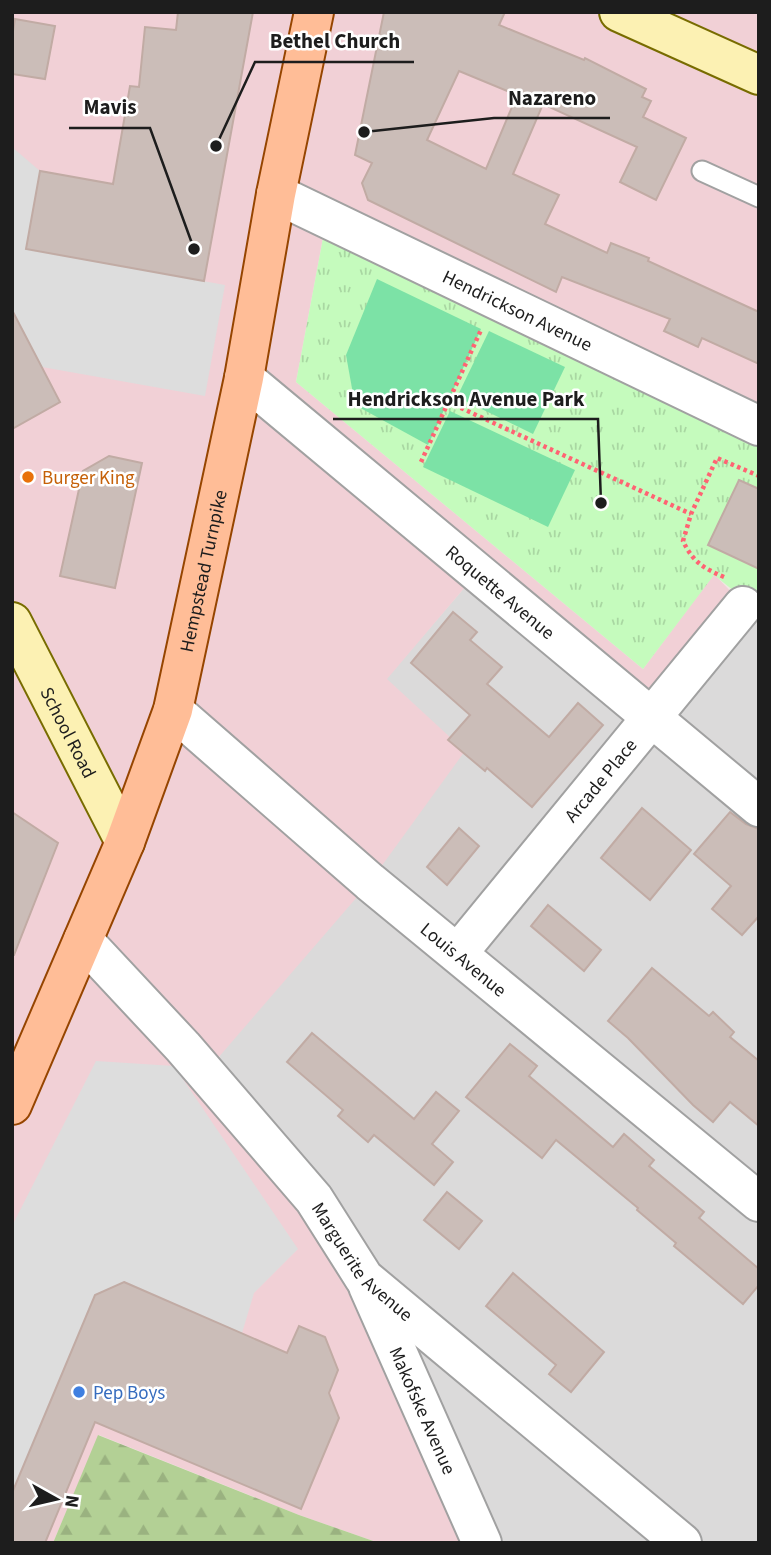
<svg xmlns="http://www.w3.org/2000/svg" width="771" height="1555" viewBox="0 0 771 1555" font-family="'Source Sans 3',sans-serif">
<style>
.residential{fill:#dbdada}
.commercial{fill:#f1d0d6}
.forest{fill:url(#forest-firs)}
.park{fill:url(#park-tufts)}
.pitch{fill:#7ce2a6}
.parking{fill:#ddd}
.building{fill:#cbbdb8;stroke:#c1aba4;stroke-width:2;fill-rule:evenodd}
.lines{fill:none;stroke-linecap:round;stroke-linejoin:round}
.service-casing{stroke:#a1a1a1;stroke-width:23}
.minor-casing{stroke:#a1a1a1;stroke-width:42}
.secondary-casing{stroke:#786c00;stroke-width:42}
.primary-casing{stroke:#964500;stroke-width:42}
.path{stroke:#ff6373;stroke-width:4.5;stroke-dasharray:3.5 3.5;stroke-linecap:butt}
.service{stroke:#fff;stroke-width:19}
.minor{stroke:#fff;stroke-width:38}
.secondary{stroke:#fcf1b3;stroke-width:38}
.primary{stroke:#ffbd97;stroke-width:38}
.food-dot{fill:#e8710a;stroke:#fff;stroke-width:2.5}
.shop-dot{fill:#3f7fe0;stroke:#fff;stroke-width:2.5}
.labels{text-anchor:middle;stroke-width:5;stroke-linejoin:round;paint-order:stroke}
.street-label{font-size:19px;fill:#1d1d1d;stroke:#fff}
.food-label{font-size:19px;fill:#c56008;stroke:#fff;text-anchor:start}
.shop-label{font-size:19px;fill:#366cbe;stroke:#fff;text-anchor:start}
.leader{fill:none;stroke:#1d1d1d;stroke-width:2.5}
.callout-dot{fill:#1d1d1d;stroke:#fff;stroke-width:2.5}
.callout-label{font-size:21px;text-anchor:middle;font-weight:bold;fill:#1d1d1d;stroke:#fff;stroke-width:5;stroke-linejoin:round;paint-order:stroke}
</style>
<defs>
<pattern id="forest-firs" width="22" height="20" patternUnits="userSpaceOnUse" patternTransform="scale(1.75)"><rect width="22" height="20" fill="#b3d095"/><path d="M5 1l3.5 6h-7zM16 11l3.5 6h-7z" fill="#9ab280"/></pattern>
<pattern id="park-tufts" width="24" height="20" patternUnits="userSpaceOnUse" patternTransform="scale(1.75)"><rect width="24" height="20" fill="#c5fbbd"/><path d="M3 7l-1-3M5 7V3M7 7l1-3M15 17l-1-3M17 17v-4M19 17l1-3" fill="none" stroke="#a9d7a2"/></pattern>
</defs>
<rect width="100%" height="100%" fill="#efe8e2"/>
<path class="residential" d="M477 573 658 713 759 619V1543H482L205 1073 219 1058 386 679Z"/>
<path class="commercial" d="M12 12H759V432L323 238 296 382 643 669 714 574 758 620 652 718 477 573 387 679 465 751 370 882 205 1073 364 1278 482 1543H379L299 1515 99 1435 53 1543H12Z"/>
<path class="forest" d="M98 1435 299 1515 379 1543H53Z"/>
<path class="park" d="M351 228 759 432V611L714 575 643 669 296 382 323 238Z"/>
<g class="pitch">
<path d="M377 279 481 329 428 445 355 405 346 355Z"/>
<path d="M489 331 565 367 533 434 457 397Z"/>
<path d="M450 411 575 470 548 527 423 467Z"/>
</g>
<g class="parking">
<path d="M12 147 40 171 26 249 225 285 205 396 42 367 12 311Z"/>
<path d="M96 1061 174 1066 298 1249 254 1293 242 1333 124 1282 95 1295 12 1493V1226Z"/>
</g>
<g class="building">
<path d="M178 12H253L204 281 26 249 40 171 113 184 130 86 139 87 145 27 176 30Z"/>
<path d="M384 12H505L499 25 584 60 585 58 646 89 642 97 651 101 643 117 686 138 656 200 620 182 637 147 543 104 513 174 559 195 545 224 607 253 611 243 649 258 648 261 759 312V364L702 338 698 347 664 331 670 319 562 277 556 292 368 200 362 183 372 163 355 155ZM459 71 517 95 486 169 427 140Z"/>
<path d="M15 19 55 26 45 79 12 74V37Z"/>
<path d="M12 310 60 402 12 429Z"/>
<path d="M109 456 142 463 115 588 60 576 83 471Z"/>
<path d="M739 480 759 489V569L708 545Z"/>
<path d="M453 612 477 632 470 640 502 667 487 684 549 737 578 703 603 725 532 807 487 768 485 771 448 740 470 715 411 663Z"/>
<path d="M642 808 691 850 650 900 601 858Z"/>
<path d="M12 812 58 843 14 955H12Z"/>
<path d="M730 812 746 824 759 829V916L742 935 712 909 731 886 694 854Z"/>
<path d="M459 828 479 846 447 885 427 867Z"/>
<path d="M548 905 601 950 584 971 531 926Z"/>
<path d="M652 968 709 1016 713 1012 734 1032 730 1037 759 1061V1126L730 1102 713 1122 693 1105 628 1038 608 1021Z"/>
<path d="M312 1033 414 1119 436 1092 459 1111 432 1144 453 1162 434 1185 374 1135 368 1142 338 1116 343 1110 287 1062Z"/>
<path d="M510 1044 537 1066 529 1076 613 1147 624 1134 654 1160 649 1166 704 1212 699 1218 759 1269V1285L743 1304 674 1246 676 1243 637 1210 638 1208 556 1140 542 1158 466 1097Z"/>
<path d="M447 1192 482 1221 459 1249 424 1220Z"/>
<path d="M513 1273 604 1352 571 1392 549 1374 556 1365 486 1306Z"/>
<path d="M124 1282 287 1353 299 1326 325 1337 338 1370 329 1393 339 1418 301 1509 95 1422 45 1543H12V1493L95 1295Z"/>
</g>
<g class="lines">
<g class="service-casing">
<path id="service" d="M702 171 759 197"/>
</g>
<g class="minor-casing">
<g id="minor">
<path id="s1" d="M276 194 759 426"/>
<path id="s2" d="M244 378 759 807"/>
<path id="s3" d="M173 710 370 882 759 1202"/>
<path id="s4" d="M83 940 183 1047 314 1199 364 1278 682 1543"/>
<path id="s5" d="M458 953 743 606"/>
<path id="s6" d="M368 1286 482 1543"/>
</g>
</g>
<g class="secondary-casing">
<g id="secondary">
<path d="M619 12 759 75"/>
<path id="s7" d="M12 622 125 842"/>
</g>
</g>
<g class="primary-casing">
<g id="primary">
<path id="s8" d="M12 1105 125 842 173 710 244 378 276 194 314 12"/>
</g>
</g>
<g class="path">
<path d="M448 402 691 514"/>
<path d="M421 462 481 330"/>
<path d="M724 577C703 568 693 562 683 541L691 514 717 458 759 476"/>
</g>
<use href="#service" class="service"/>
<use href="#minor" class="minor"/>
<use href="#secondary" class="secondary"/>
<use href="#primary" class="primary"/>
</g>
<circle class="food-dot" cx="28" cy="477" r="7"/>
<circle class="shop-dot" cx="79" cy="1392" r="7"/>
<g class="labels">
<g class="street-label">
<text dy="7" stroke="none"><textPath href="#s1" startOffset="268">Hendrickson Avenue</textPath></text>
<text dy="7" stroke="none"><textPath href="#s8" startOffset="569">Hempstead Turnpike</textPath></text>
<text dy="7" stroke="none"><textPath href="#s2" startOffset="334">Roquette Avenue</textPath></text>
<text dy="7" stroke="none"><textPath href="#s7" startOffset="124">School Road</textPath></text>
<text dy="7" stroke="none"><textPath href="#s5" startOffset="224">Arcade Place</textPath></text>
<text dy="7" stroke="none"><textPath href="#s3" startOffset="383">Louis Avenue</textPath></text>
<text dy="7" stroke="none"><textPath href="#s4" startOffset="427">Marguerite Avenue</textPath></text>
<text dy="7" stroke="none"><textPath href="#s6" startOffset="136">Makofske Avenue</textPath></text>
</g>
<g class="food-label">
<text x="42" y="484">Burger King</text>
</g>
<g class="shop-label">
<text x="93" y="1399">Pep Boys</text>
</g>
</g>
<path class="leader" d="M216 146L255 62H414M364 132L494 118H610M194 249L150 128H69M601 503L598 419H333"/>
<g class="callout-dot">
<circle cx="216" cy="146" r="7"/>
<circle cx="364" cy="132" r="7"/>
<circle cx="194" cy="249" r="7"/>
<circle cx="601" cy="503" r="7"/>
</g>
<g class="callout-label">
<text x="335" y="48">Bethel Church</text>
<text x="552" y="105">Nazareno</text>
<text x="110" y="114">Mavis</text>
<text x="466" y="406">Hendrickson Avenue Park</text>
</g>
<rect width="771" height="1555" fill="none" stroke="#1d1d1d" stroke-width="28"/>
<g transform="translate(56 1499) rotate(98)" stroke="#ffffff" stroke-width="5" paint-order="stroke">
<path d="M0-5L12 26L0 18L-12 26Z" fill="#1d1d1d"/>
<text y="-10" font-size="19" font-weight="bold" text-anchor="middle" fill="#1d1d1d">N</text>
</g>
</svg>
